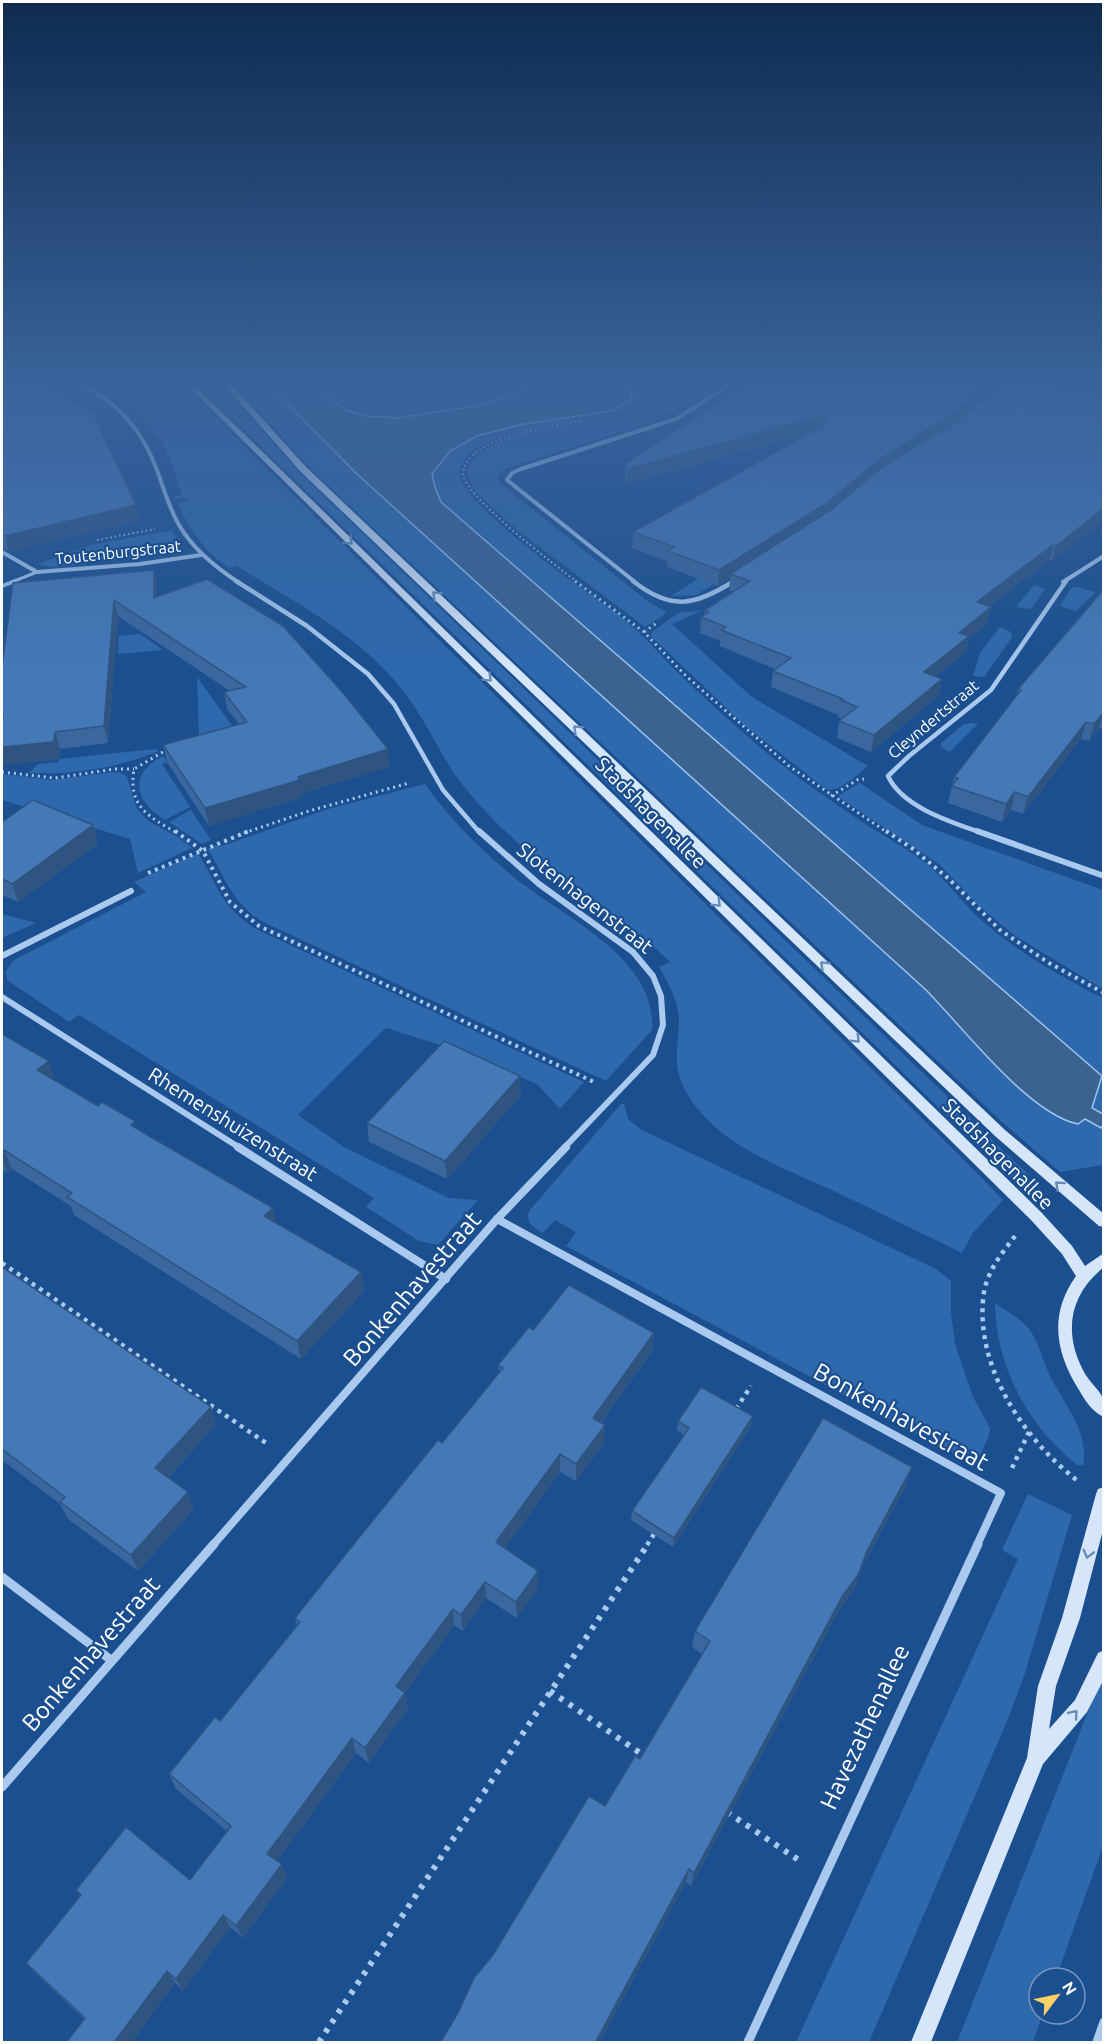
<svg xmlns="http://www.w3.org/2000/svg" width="1105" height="2044" viewBox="0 0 1105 2044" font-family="Ubuntu,sans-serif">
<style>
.green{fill:#2e69ad}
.water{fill:#3c6290;stroke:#9cc4f0;stroke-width:1.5}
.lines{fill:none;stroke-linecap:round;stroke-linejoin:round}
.path-far4{stroke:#a9c9ee;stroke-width:2;stroke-dasharray:1.5 3;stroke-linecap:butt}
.path-far3{stroke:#a9c9ee;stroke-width:3;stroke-dasharray:2 4;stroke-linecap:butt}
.path-far2{stroke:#a9c9ee;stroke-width:4;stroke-dasharray:3 4.5;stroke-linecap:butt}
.path-far1{stroke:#a9c9ee;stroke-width:4.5;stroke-dasharray:4 5;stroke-linecap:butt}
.path{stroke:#a9c9ee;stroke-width:6;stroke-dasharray:4.5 7;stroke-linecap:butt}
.lane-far1{stroke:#a9c9ee;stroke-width:3}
.lane{stroke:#a9c9ee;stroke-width:4}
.street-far4{stroke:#a9c9ee;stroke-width:4}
.street-far3{stroke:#a9c9ee;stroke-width:4.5}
.street-far2{stroke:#a9c9ee;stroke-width:6}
.street-far1{stroke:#a9c9ee;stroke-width:8}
.street{stroke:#a9c9ee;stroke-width:9}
.secondary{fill:#d6e6fa;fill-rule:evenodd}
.wall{fill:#3a679d}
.shaded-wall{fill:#305480}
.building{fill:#4478b7;stroke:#305480;stroke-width:1.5}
.oneway{stroke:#668bba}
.labels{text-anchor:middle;stroke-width:4.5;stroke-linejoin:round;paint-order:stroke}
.far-street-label{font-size:16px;fill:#fff;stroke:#1b4f8f}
.street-label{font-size:20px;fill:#fff;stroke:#1b4f8f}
.near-street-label{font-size:24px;fill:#fff;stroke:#1b4f8f}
</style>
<rect width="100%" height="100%" fill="#1b4f8f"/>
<g class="green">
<path d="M99 382H179L971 1167 1003 1200 973 1233 962 1253C921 1233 880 1213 838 1193 783 1167 712 1145 683 1086 672 1063 679 1042 679 1018 678 1000 668 983 659 967L670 962C619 912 555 880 504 830 485 812 468 793 453 772 436 745 423 716 403 691 360 635 295 603 237 566L229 568C205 553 189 528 177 503L188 501 187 498 175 499 174 496 182 495C177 483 175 471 170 459 158 426 130 399 99 382Z"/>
<path d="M195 382H216L220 385 300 473 1029 1175 1015 1182Z"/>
<path d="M233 382H266L357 474 925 989 967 1036 1030 1097 1064 1120 1085 1119 1101 1128 1103 1125V1165L1060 1172 1001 1121 312 470Z"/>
<path d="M311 382H353L371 392 400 397 417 396 449 382H540C496 406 394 432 347 411 333 405 322 392 311 382Z"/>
<path d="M392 382H441C419 391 402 395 378 390Z"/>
<path d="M623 382H638L644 390C646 434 460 414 460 474 460 499 551 566 573 582 590 594 608 606 624 619 642 634 657 651 673 668 703 697 735 726 767 753 800 780 835 804 870 827 890 839 910 851 928 865 947 881 961 901 979 918 1015 951 1060 976 1103 998V1114L1092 1108 1102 1075 441 502 435 487 432 474C438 467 442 458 449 452 483 419 569 420 614 410L627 385Z"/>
<path d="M642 382H715L655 421 507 468 500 473 497 478 500 483 651 604 666 611 664 615 645 627 516 529 476 492 467 473C476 425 599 425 636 410 649 402 653 394 642 382Z"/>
<path d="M172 530 176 538C171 550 159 554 147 557L52 567 37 564 92 545Z"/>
<path d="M723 563 736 570 696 595 671 596Z"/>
<path d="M1034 585 1045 589 1031 609 1016 607Z"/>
<path d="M1072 587H1076L1096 592 1076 611 1060 606Z"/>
<path d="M703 610 672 624 752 697 868 766C857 775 841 791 827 790L744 725 651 636 652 632 678 613Z"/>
<path d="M1000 627 1011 632 1012 637 984 677 973 676 980 653Z"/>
<path d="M140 634 163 650 118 654 119 636Z"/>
<path d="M197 677 233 727 199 736Z"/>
<path d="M972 723 978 724 950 752 942 748 940 744 964 724Z"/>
<path d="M155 749 159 751C117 768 74 775 29 773L38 764 58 762 59 759Z"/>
<path d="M163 756 167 762 162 764 190 807 165 820C134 802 128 773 163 756Z"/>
<path d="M113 772 122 773 127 777 137 809 150 822 178 837 192 848 138 873 130 839 2 800V774L52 780Z"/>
<path d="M860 783 922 825 1103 890V989L1015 936 979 906 940 865 840 798 839 795Z"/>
<path d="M425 784C449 818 478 847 510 874 559 916 657 955 652 1030L606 1081 263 922C231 902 226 879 208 849L216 845 219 847 328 809Z"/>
<path d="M191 810 211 840 202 844 169 822Z"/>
<path d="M198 853C219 887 220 906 256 929L584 1082 560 1109 537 1084 453 1049 386 1028 298 1115 344 1147 449 1198 478 1200 438 1245 419 1241 366 1207 374 1198 79 1015 69 1022 7 980 6 971 14 960 146 892 134 882Z"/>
<path d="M2 914 36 923 2 938Z"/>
<path d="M621 1104H624L628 1119 640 1129 936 1269 951 1281V1313L955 1344 973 1397 990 1428 989 1436 975 1465 566 1246 576 1232 555 1220 543 1233C534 1228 525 1223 529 1211Z"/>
<path d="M995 1303C1006 1311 1020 1318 1028 1328 1039 1341 1041 1357 1048 1371 1061 1402 1090 1429 1083 1466L1077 1465C1027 1425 996 1366 995 1303Z"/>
<path d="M1028 1494 1072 1515 1025 1673 1008 1719 869 2042H796L1018 1559 1002 1550Z"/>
<path d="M1103 1674V1846L1056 1978H1039V2014H1043L1033 2042H957Z"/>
</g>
<path class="water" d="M266 382H311L345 410 365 416 397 418 477 406 514 395 540 382H623C630 386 633 391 632 399L614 410 598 413 519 425 477 436 450 451 432 474 435 487 441 502 1102 1076 1092 1108 1103 1114V1125L1101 1128 1085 1119 1078 1124C1028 1114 961 1025 925 989L357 474Z"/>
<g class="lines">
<g class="path-far4">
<path d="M357 382C387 399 414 395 445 382"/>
<path d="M639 382 646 391 644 402"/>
<path d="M97 540 155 529"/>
<path d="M577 582C558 567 460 494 463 472 468 437 554 426 581 421"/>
</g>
<g class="path-far3">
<path d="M575 581 644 632 686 676 789 766 888 833"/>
<path d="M644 632 658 622"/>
<path d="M168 749 134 769C128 807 148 816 177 833"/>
<path d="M2 772 55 778 115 769H134"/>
<path d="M831 796 857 780 864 779"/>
<path d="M244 833 309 811 409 783"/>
</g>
<g class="path-far2">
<path d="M175 831 203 851 230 902 259 926 594 1082"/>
<path d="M886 831 913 849 949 879 1000 930 1049 963 1104 993"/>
<path d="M148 873 249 831"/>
</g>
<g class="path-far1">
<path d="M1015 1236C1002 1253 988 1270 984 1292 973 1364 1023 1439 1078 1481"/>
<path d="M2 1263 266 1443"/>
<path d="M736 1409 751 1386"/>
<path d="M1012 1468 1029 1432"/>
<path d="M647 1545 656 1531"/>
</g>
<g class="path">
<path d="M550 1691 646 1757"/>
<path d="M727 1812 803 1863"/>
<path d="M319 2042 648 1544"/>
</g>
<path class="lane-far1" d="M12 582 37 572"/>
<path class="lane" d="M2 586 15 581"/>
<g class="street-far4">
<path d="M76 382C115 399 142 430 157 470 164 489 169 508 179 525 193 549 215 567 238 582"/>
<path d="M2 552 37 572 140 564 201 555"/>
<path d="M635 582 507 480 512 473 521 469 676 419 734 382"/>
<path d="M1063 582 1104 556"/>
</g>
<g class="street-far3">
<path d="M236 581 307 626 368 674 394 704 443 790 480 833"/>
<path d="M633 581C671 611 695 606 734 581"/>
<path d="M982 833C951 822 902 807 888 776L909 756 991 690 1066 581"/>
</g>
<g class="street-far2">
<path d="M479 831 539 884 633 952 653 976 661 996 663 1025 653 1055 564 1148"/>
<path d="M977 831 1104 876"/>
<path d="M2 956 131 891"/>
<path d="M2 997 240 1148"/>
</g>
<g class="street-far1">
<path d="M238 1147 446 1279"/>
<path d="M497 1219 1001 1493 977 1545"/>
<path d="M213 1545 497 1219 566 1147"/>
</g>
<g class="street">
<path d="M2 1577 111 1660"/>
<path d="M2 1787 214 1544"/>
<path d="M748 2042 978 1544"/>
<path d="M1097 2042 1104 2022"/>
</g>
<g class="secondary">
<path d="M184 382H191L1041 1212 1072 1246 1085 1266 1104 1253V1267C1069 1295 1063 1333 1084 1372 1088 1380 1100 1391 1103 1398 1105 1403 1104 1411 1104 1417 1093 1413 1084 1399 1079 1390 1055 1352 1049 1314 1076 1276L1062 1254 1031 1220Z"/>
<path d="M222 382H229L306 467 1005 1130 1104 1214V1227L1099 1226 995 1136 300 471Z"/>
<path d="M1104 1487V1526L1080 1618 1056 1686 1049 1729 1075 1700 1098 1653 1104 1650V1679L1087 1712 1043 1764 931 2042H911L1027 1758 1038 1686 1062 1618 1096 1494 1098 1489Z"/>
</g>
</g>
<g class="wall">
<path d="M2 382 139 521 9 551 2 548Z"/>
<path d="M750 382 1000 386 1005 382H1104V520L1052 561 1049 560 989 606 991 607 987 623 969 638 966 652 936 676 942 679 939 695 871 752 837 738 839 721 842 719 838 717V715L771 687 773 671 775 669 720 646V641L700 633 701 617 704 615 705 610 733 592 729 590 730 578 718 586 667 567V561L632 548 633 532 808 434 627 483 625 479V464Z"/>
<path d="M154 570 157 586V597L389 767 302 793 303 797 209 826 167 762 163 745 239 724 227 709 224 692 230 691 118 616 108 743 60 749 59 759 3 765 2 760V667Z"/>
<path d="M1104 589V729L1099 728 1089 741 1081 739 1023 814 1011 810 1002 822 948 803 954 777 1017 695 1018 689Z"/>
<path d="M2 822 93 825 98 844 18 902 2 895Z"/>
<path d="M2 1034 55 1080 273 1208 276 1223 361 1272 364 1291 301 1359 74 1215 71 1206 12 1169 7 1173 2 1169Z"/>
<path d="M521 1095 447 1179 369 1142 367 1123Z"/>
<path d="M2 1267 211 1407 216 1424 168 1478 194 1509 138 1571 68 1519 60 1504 2 1460Z"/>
<path d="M533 1330 654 1333 652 1351 601 1423 604 1443 576 1481 560 1472 505 1548 538 1571V1588L517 1618 486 1598 463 1631 454 1625 405 1693 408 1708 369 1763 356 1753 277 1861 287 1878 243 1938 230 1927 183 1991 175 1983 131 2043H66L84 2019 37 1975 26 1963 80 1896 76 1890 190 1880 227 1831 176 1789 169 1774 220 1721 297 1626 295 1618 442 1443 499 1373 498 1365Z"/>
<path d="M753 1416 751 1426 673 1547 631 1520 632 1511 684 1435 677 1430 678 1421Z"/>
<path d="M912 1467 906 1485 862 1568 853 1592 838 1612 691 1886 686 1882 599 2043H440L493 1955 640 1759 702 1654 692 1647 695 1631Z"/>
</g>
<g class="shaded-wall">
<path d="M992 382H1001L1000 387 951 429 825 519 730 574V578L718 586 719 570Z"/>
<path d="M824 415 823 430 627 483V469Z"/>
<path d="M136 505 139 521 9 551 5 536Z"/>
<path d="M1104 508V520L1052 561 1056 546Z"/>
<path d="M1053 545 1049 560 974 618 977 602Z"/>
<path d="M154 570 157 586V614L154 598Z"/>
<path d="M114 600 118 616 108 743 104 726Z"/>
<path d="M991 607 987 623 969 638 966 652 921 688 924 672 959 633Z"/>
<path d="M942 679 939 695 871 752 874 735Z"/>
<path d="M1104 712 1099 728 1089 741 1094 724Z"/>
<path d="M1086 722 1081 739 1023 814 1028 797Z"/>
<path d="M55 732 60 749 59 759 3 765 2 760V747Z"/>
<path d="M388 749 389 767 302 793 303 797 209 826 205 808 298 777Z"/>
<path d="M1015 792 1011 810 1002 822 1006 804Z"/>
<path d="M93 825 98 844 18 902 12 884Z"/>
<path d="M49 1061 55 1080 44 1089 37 1070Z"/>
<path d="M520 1076 521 1095 447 1179 445 1161Z"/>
<path d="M4 1150 12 1169 7 1173 2 1158V1152Z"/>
<path d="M273 1208 277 1227 264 1216Z"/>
<path d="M361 1272 364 1291 301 1359 297 1341Z"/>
<path d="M654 1333 652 1351 592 1435 593 1418Z"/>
<path d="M211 1407 216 1424 161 1485 155 1468Z"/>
<path d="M753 1416 751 1426 673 1547 674 1538Z"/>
<path d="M605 1425 604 1443 576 1481V1464Z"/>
<path d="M560 1454V1472L497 1559 496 1542Z"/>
<path d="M912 1467 906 1485 862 1568 853 1592 838 1612 691 1886 694 1873Z"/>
<path d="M188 1492 194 1509 138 1571 131 1555Z"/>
<path d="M538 1571V1588L517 1618 516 1602Z"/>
<path d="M485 1582 486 1598 463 1631 461 1615Z"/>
<path d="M453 1609 454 1625 405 1693 408 1708 369 1763 365 1748 396 1686Z"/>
<path d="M352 1738 356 1753 273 1867 267 1854Z"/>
<path d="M282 1864 287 1878 243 1938 236 1926Z"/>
<path d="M689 1869 686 1882 599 2043H595Z"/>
<path d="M223 1915 230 1927 183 1991 176 1979Z"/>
<path d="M167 1971 175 1983 131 2043H117L115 2041Z"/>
</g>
<g class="building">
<path d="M2 382H45L93 414 136 505 5 536 2 534Z"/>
<path d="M750 382H992L953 414 880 459 827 503 719 570 668 551 674 547 633 532 828 423 824 415 627 469 625 464Z"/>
<path d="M1005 382H1045L1104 395V508L1056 546 1053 545 977 602 991 607 959 633 969 636 924 672 942 679 874 735 839 721 857 707 841 700 843 699 773 671 791 658 721 630 726 627 701 617 709 612 705 610 750 581 730 574 831 510 885 465 958 421Z"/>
<path d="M1082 382H1104V387Z"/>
<path d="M154 570V598L207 579 283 626 344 694 388 749 298 777 300 780 205 808 163 745 247 722 224 692 246 687 114 600 104 726 55 732 54 742 2 747V723L3 716H2V667L13 583Z"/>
<path d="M1104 589V712L1094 724 1086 722 1028 797 1015 792 1006 804 952 786 958 778 954 777 1021 690 1018 689Z"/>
<path d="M33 800 93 825 12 884 2 879V822Z"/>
<path d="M2 1034 49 1061 37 1070 98 1106 102 1102 135 1121 131 1125 144 1133 273 1208 264 1216 361 1272 297 1341 67 1197 72 1193 4 1150 2 1152Z"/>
<path d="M444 1041 520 1076 445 1161 367 1123Z"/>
<path d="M2 1267 211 1407 155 1468 188 1492 131 1555 60 1502 65 1497 2 1449Z"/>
<path d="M569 1285 654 1333 593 1418 605 1425 576 1464 560 1454 496 1542 538 1571 516 1602 485 1582 461 1615 453 1609 396 1686 405 1693 365 1748 352 1738 267 1854 282 1864 236 1926 223 1915 176 1979 167 1971 115 2041 117 2043H66L85 2018 26 1963 81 1895 76 1890 126 1827 190 1880 231 1826 169 1774 215 1717 220 1721 300 1622 295 1618 349 1550 438 1440 442 1443 503 1368 498 1365 529 1327 533 1330Z"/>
<path d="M701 1387 753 1416 674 1538 632 1511 689 1428 678 1421Z"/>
<path d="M823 1418 912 1467 867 1551 858 1575 843 1595 694 1873 689 1869 595 2043H440L458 2013 474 1978 493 1955 589 1796 605 1806 635 1756 640 1759 710 1641 695 1631Z"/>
</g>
<defs><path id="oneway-chevron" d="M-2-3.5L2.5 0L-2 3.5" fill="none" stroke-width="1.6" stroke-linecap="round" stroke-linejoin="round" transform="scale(1.5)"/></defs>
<g class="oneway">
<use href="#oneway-chevron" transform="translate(349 541) rotate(45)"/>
<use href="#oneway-chevron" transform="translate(436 595) rotate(-136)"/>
<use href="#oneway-chevron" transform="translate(488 678) rotate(45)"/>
<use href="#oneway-chevron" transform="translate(577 729) rotate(-136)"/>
<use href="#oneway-chevron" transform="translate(717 903) rotate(45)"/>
<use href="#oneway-chevron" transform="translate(824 965) rotate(-136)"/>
<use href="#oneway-chevron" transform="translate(856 1039) rotate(45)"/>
<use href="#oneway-chevron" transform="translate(1059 1185) rotate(-138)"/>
<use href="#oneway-chevron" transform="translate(1088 1554) rotate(104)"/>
<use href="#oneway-chevron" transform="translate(1074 1714) rotate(-50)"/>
</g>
<linearGradient id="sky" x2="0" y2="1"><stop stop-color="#0f2b4f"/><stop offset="0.57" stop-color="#39639b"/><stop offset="1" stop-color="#39639b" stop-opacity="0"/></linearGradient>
<rect width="1105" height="668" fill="url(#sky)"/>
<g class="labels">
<g class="far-street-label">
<text transform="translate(118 552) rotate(-6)" y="6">Toutenburgstraat</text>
<text transform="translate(933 719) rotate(-40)" y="6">Cleyndertstraat</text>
</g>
<g class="street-label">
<text transform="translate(651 813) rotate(45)" y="7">Stadshagenallee</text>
<text transform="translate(585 898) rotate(38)" y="7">Slotenhagenstraat</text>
<text transform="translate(233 1124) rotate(32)" y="7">Rhemenshuizenstraat</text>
<text transform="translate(998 1154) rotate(45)" y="7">Stadshagenallee</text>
</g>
<g class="near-street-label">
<text transform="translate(412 1289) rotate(-49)" y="8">Bonkenhavestraat</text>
<text transform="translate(901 1417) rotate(29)" y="8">Bonkenhavestraat</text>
<text transform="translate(91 1654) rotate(-49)" y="8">Bonkenhavestraat</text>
<text transform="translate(865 1727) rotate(-65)" y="8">Havezathenallee</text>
</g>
</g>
<rect width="1105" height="2044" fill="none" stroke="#ffffff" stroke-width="6"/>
<g transform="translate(1057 1996) rotate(58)"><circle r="28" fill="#1b4f8f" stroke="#7695bc" stroke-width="1.5"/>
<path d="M0-4.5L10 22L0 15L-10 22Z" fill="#ffd166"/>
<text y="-9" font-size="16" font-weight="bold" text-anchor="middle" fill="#ffffff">N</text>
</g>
</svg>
